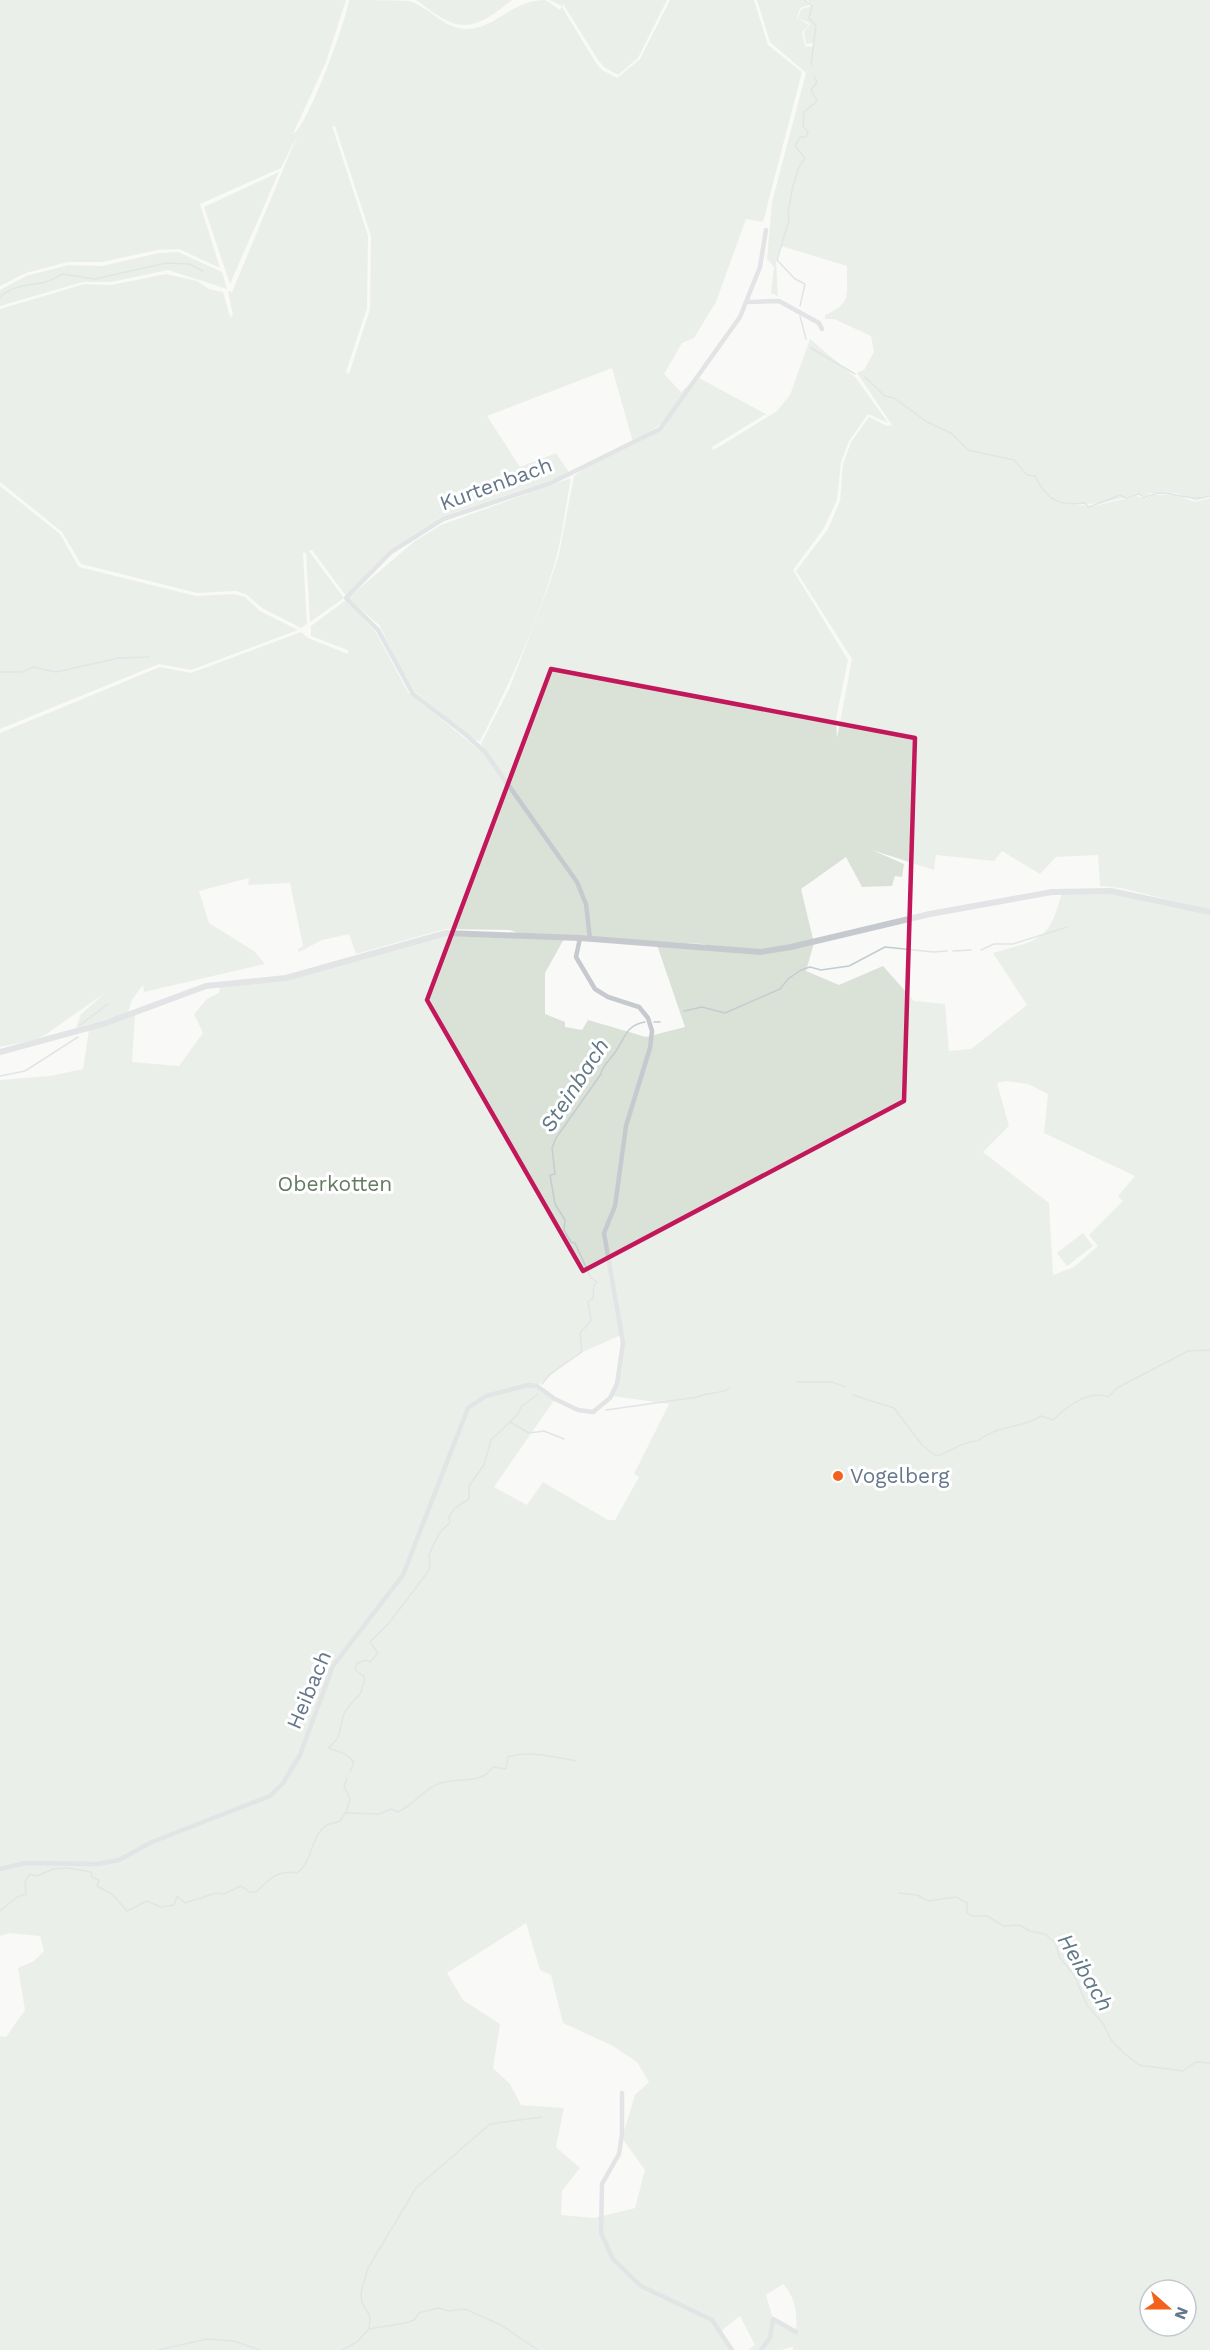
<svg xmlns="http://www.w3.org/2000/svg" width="1210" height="2350" viewBox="0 0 1210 2350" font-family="'Work Sans',sans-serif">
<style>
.green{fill:#dae2d7;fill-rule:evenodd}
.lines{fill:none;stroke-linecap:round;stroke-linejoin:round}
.stream{stroke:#c2cdd2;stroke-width:1.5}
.minor{stroke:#c6cacf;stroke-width:4.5}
.tertiary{stroke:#c6cacf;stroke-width:6}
.marked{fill:none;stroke:#c2185b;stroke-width:4.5;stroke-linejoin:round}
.poi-dot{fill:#f4611c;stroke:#fff;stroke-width:2}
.labels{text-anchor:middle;stroke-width:6;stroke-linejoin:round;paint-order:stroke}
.street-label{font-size:21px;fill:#65778b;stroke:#fff}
.park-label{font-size:21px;fill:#647b61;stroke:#fff}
.poi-label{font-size:21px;fill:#65778b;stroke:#fff;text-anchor:start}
.water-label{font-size:22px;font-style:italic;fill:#617986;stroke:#fff}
</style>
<rect width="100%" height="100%" fill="#f9f9f7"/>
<g class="green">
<path d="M0 0H346L326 62 293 134C308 126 346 21 349 0 367 0 392 0 409 1 433 8 446 34 475 28 500 23 515 0 545 0 550 2 555 7 560 10L562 6 550 0H667L638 58 618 75 604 67 598 60 563 4 562 7 596 63 602 70 617 78 640 59 670 0H754L768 45 802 72 763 222 746 219 716 302 694 338 682 343 664 374 681 392 696 378 663 423 633 442 612 368 487 416 520 467 556 453 570 474 441 517 396 546 371 569 372 574 346 596 312 550 309 551 344 598 310 622 306 553H303L307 624 301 628 262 608 247 595 236 591 197 593 81 564 62 532 0 482V309L84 284 111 285 166 274 197 281 209 289 223 292 230 317 233 316 228 291 232 292 298 134 281 168 200 204 220 268 179 249 157 250 102 262H68L26 273 0 286ZM332 126H335L371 236 370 309 349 374 346 372 367 308 368 236Z"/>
<path d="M416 0H512C492 16 470 35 444 19 434 14 425 6 416 0Z"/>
<path d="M757 0H806L809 5 800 8 797 18 809 25 802 32 805 46 812 47 813 43 806 44 804 32 810 24 798 18 801 9 812 6 807 0H1210V496L1196 501 1176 493H1149L1146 497 1136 494 1103 503 1074 505 1094 506 1136 496 1146 499 1150 495H1176L1195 502 1210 498V910L1121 888 1100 886 1098 855 1056 857 1040 874 1002 851 994 861 936 855 934 870 872 850 904 864 902 877 895 876 892 886 862 887 846 857 801 889 814 943 806 971 839 985 883 966 914 1001 945 1004 949 1051 971 1049 1027 1005 993 953C1039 939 1049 943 1062 892L1109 893 1210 914V2350H793V2347L781 2350H748L755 2345 740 2316 721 2331 732 2350H0V2036L6 2037 25 2010 18 1968 34 1961 44 1951 40 1936 9 1933 0 1936V1080L50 1076 83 1069 89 1030 135 1014 132 1062 179 1066 203 1033 194 1014 207 999 219 993 221 984 275 982 439 936 523 935 510 930 445 929 356 954 349 934 322 940 299 952 298 949 303 946 290 883 248 885 249 878 199 891 209 923 254 951 265 964 144 992 143 985 132 1000 128 1013 76 1028 81 1014 105 993 45 1035 34 1040 0 1047V733L160 667 191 673 301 632 308 638 348 654V650L311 636V626L346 600 375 631 408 692 484 754 511 790 481 744 510 687 549 585 559 554 574 476 589 465 660 431 699 378 766 414 712 447 713 450 722 445 777 411 790 395 810 339 856 378 888 423 868 414 849 441 841 462 837 500 824 528 793 570 848 660 836 719 837 738 852 659 796 571 828 529 840 501 843 464 851 442 869 417 887 426 892 425 857 373 864 370 874 352 871 336 834 319H825V315C853 303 846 294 847 266L781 246 776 260 778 296 771 293 774 267 767 259 772 202 806 73 770 42ZM565 937 704 944 714 950 728 951 657 945 685 1027 646 1037 588 1020 582 1030 565 1027V1022L545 1014V973ZM1006 1081 1028 1084 1048 1094 1044 1133 1135 1176 1118 1196 1123 1201 1089 1235 1098 1246 1074 1267 1053 1275 1049 1203 983 1152 1009 1126 997 1083ZM621 1335 622 1354 612 1396 669 1404 634 1474 639 1477 615 1520H608L543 1482 527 1505 494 1487 555 1399 538 1385 578 1354ZM526 1923 540 1970 551 1975 563 2023 613 2046 637 2062 649 2082 635 2095 622 2138 645 2170 635 2208 594 2218 561 2215 562 2191 580 2168 556 2147 564 2108 521 2105 510 2084 493 2068 500 2024 463 2000 447 1973ZM783 2284C796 2299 797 2312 796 2331L773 2319 766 2295ZM1150 2290H1186V2326H1150Z"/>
<path d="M279 172 230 284 204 207Z"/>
<path d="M178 252 222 272 227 289 168 270 111 282H83L0 306V290L26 276 68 265 102 266 159 253Z"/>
<path d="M571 478C566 504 563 530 557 555 540 618 510 683 480 741L475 740 415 692 402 671 379 625 348 598 415 541 441 525Z"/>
<path d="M0 486 60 534 79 567 196 596 234 594 245 597 260 611 298 630 191 670 159 664 0 729Z"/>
<path d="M1083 1233 1093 1246 1067 1266 1057 1253Z"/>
</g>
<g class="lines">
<g class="stream">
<path d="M804 0 812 6 809 18 816 26 811 65"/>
<path d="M0 297C23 278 40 290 62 274L95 279 166 263 189 264 203 271"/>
<path d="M800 306 805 284 795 279 777 260 789 220 788 212 793 186 799 167 805 158 795 146 800 137H806L808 132 803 126 804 112 817 101 811 90 817 82 814 76"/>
<path d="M800 316 806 339"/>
<path d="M811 348 855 374"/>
<path d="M865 377 885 396 894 398 927 422 951 433 968 450 1014 460 1027 475 1035 476C1047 500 1058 506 1084 503L1089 507 1120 495 1126 498 1139 494 1144 498C1165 485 1189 504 1210 496"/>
<path d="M0 672H22L33 667 56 672 119 658 149 657"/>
<path d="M981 950 994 944H1013L1067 927"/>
<path d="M953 951 971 950"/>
<path d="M684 1011 702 1007 725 1013 780 989 788 979 801 970 810 967 821 970 849 966 885 947 933 952 947 951"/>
<path d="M654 1022H660"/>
<path d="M80 1025 108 1004"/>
<path d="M0 1076 25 1071 78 1037"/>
<path d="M797 1382H832L845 1387"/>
<path d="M542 1384 550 1374 582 1352 580 1333 591 1321 588 1302 593 1298 594 1285 597 1282 591 1278 575 1243 571 1242 564 1230 565 1220 555 1204 550 1175 555 1174 552 1148 556 1138 601 1074C602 1065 611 1059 616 1051 625 1038 626 1025 645 1022"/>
<path d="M853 1395 894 1408 922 1445 936 1456C952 1452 962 1441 978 1441 996 1425 1021 1429 1041 1416L1053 1420C1066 1407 1089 1389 1108 1397L1117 1388 1188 1351 1210 1350"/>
<path d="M606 1410 698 1397C711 1391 720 1395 730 1388"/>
<path d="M510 1422 529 1433 544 1431 564 1439"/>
<path d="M350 1772 354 1762 345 1754 328 1748C344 1735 338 1730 344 1714 348 1705 354 1701 360 1694 363 1690 361 1686 365 1681L364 1676 355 1670 357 1663 365 1660 370 1662 378 1653 370 1642 389 1623 427 1573 430 1568 429 1555 438 1535 450 1522 449 1516 455 1508 469 1499V1486L484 1465 491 1440 517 1415 522 1406 538 1394"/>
<path d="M346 1813 350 1799 344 1786 347 1778"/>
<path d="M898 1893 917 1895 928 1901 956 1897 967 1903V1913L973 1916H987L1004 1926 1019 1925 1030 1931 1045 1934 1055 1943 1060 1958 1074 1975 1087 2005 1104 2025 1111 2040 1125 2054 1139 2065 1183 2071 1196 2062 1210 2063"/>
<path d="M0 1911 17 1897 26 1894 25 1882 30 1874 37 1876 53 1869 67 1868 91 1872 92 1877 99 1880 97 1886 112 1894 127 1911 147 1901 161 1907 174 1905 177 1896 185 1903 216 1893 224 1894 241 1886 250 1892H256C269 1879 279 1869 297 1873 313 1862 310 1836 327 1825 330 1823 336 1823 340 1821L345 1813 379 1814 391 1809 398 1812C414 1805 427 1785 445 1782 461 1778 482 1784 493 1767L506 1769 508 1757C529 1750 555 1757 576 1761"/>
<path d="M369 2329 370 2316 362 2303 361 2292 368 2268 416 2188 490 2124 542 2117"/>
<path d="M158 2350 207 2339 234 2341 260 2350"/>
<path d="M342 2350 357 2342 369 2329 405 2323 414 2320 419 2313 438 2308 449 2311 465 2309 501 2325 538 2350"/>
</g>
<g class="minor">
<path d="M748 302 779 301 819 323 822 329"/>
<path d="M590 939 586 904 577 882 485 752 465 734 413 694 378 630 346 598 391 552 443 519 551 483 660 429 740 317 760 267 766 230"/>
<path d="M0 1869 25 1863 98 1864 119 1860 152 1842 270 1796 283 1783 300 1755 333 1666 403 1575 468 1408 486 1396 528 1385 537 1386 555 1399 578 1410 593 1412 610 1398 617 1384 623 1343 604 1233 615 1206 626 1126 650 1048 652 1031 648 1018 639 1007 608 997 595 989 576 957 580 938"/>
<path d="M622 2093V2134L619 2154 602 2184 601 2233 613 2259 641 2286 712 2320 732 2350"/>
<path d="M761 2350 770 2338 773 2319 796 2332"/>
</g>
<path class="tertiary" d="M0 1052 106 1023 206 986 286 978 446 933 580 938 761 952 791 947 930 914 1052 892 1111 891 1210 912"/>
</g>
<path d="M0 0H1210V2350H0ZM551 669 915 738 904 1101 583 1271 427 1000Z" fill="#f9f9f7" fill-opacity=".55" fill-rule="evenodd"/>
<path class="marked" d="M551 669 915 738 904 1101 583 1271 427 1000Z"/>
<circle class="poi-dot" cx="838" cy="1476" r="6"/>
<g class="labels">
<g class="street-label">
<text transform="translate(496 484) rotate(-20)" y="7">Kurtenbach</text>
<text transform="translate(309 1690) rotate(-67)" y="7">Heibach</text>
</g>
<g class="park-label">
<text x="335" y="1191">Oberkotten</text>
</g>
<g class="poi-label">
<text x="850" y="1483">Vogelberg</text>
</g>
<g class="water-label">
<text transform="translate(574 1085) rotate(-57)" y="8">Steinbach</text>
<text transform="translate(1086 1972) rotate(59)" y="8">Heibach</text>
</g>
</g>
<g transform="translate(1168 2308) rotate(111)"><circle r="28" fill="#ffffff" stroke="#c1c9d1" stroke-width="1.5"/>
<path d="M0-4.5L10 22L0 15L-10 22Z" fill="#f4611c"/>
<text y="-9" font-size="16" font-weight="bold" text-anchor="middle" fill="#65778b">N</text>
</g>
</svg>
